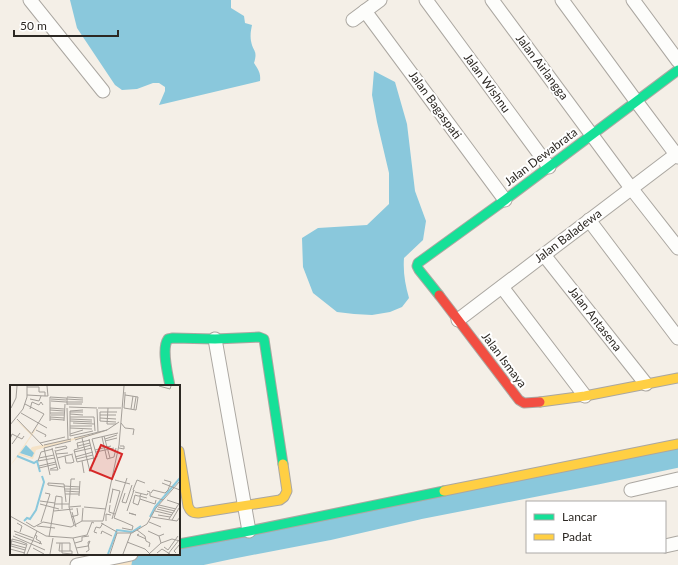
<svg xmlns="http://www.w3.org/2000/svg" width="678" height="565" viewBox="0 0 678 565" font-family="Lato,sans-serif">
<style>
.green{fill:#f5e3c7}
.water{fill:#8ac8dc}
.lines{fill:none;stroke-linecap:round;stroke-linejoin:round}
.river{stroke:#8ac8dc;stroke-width:25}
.street-casing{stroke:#aba7a1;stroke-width:15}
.fast-casing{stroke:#aba7a1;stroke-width:11}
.slow-casing{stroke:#aba7a1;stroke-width:11}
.jam-casing{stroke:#aba7a1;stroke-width:11}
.street{stroke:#fdfdfb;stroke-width:13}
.fast{stroke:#16e098;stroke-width:9}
.slow{stroke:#ffcf43;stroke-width:9}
.jam{stroke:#f24e42;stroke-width:9}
.labels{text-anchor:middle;stroke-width:4;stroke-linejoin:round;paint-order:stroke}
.street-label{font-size:12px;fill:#2c2823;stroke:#fff}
.inset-river{fill:none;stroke:#8ac8dc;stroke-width:2}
.inset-road{fill:none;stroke:#a49f99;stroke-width:1}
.view{fill:#d62828;fill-opacity:0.15;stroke:#d62828;stroke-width:2}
.inset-edge{fill:none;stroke:#2c2823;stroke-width:2}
</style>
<rect width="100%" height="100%" fill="#f4efe7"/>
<path class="green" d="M678 444V455L418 507 327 528 235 545 145 565H82L136 554H179V545Z"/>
<g class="water">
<path d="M70 0H231V8L244 16 245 23 252 25C251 30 250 35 251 41 253 52 258 50 254 63 258 69 261 73 260 81L159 105 165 91V87L159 83H153L137 89 122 90 115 85 77 28Z"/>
<path d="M374 71 395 82 407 124 415 191 426 221 423 240 404 258C403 272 405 284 409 298L402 307 390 312 372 315 354 314 337 312 313 293 303 267 302 238 318 228 367 225 389 204V173L377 122 372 95Z"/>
</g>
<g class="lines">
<path class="river" d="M144 565 228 547 327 528 418 507 597 472 678 455"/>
<g class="street-casing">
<g id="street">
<path d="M30 0 103 91"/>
<path d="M426 0 549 167"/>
<path d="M492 0 631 188 678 248"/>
<path d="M562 0 636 101 678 157"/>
<path d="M633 0 678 61"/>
<path d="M365 11 505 200"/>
<path d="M353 20 380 0"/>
<path d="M589 220 678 338"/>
<path d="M544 255 646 384"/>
<path d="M502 287 585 396"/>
<path d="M458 320 678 153"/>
<path d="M215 339 249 531"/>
<path d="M631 490 678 479"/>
<path d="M665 546 678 543"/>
<path d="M77 565 131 554"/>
</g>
</g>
<g class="fast-casing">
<g id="fast">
<path d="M439 295 419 270 417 266 418 263 505 200 678 70"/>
<path d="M170 386C168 374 161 349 168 339L173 338 215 339 259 337 264 339 283 464"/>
<path d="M179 544 249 531 444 491"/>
</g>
</g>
<g class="slow-casing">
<g id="slow">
<path d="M540 402 585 396 678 378"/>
<path d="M179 451 188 506C190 511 192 513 198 513L280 500 284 497 287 491 283 464"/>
<path d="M444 491 678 444"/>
</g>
</g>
<g class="jam-casing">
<path id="jam" d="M439 295 519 400 524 403 540 402"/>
</g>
<use href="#street" class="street"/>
<use href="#fast" class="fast"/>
<use href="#slow" class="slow"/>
<use href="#jam" class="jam"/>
</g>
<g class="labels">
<g class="street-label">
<text transform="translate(542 67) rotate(53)" y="4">Jalan Airlangga</text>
<text transform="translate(487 83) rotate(54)" y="4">Jalan Wishnu</text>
<text transform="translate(435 105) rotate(54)" y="4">Jalan Bagaspati</text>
<text transform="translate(541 157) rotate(-37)" y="4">Jalan Dewabrata</text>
<text transform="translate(568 236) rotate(-37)" y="4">Jalan Baladewa</text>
<text transform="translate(595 319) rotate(52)" y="4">Jalan Antasena</text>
<text transform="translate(504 360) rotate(53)" y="4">Jalan Ismaya</text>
</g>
</g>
<g transform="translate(10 385)">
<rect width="170" height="170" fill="#f4efe7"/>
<path d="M6 35 22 48 29 40 10 68 20 72 24 68 20 65 22 62 98 46 26 65 23 74 9 70 0 81 21 50Z" fill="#f5e3c7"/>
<path d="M16 60 24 68 22 72 10 68Z" fill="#8ac8dc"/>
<path class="inset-river" d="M7 71 24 78 27 76 30 87M140 132 145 122 170 93M14 136 17 133 20 134 26 125 34 97 32 91M98 169 107 145 122 147 131 141"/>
<path class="inset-road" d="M149 1 160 4 161 1M17 2H29V7M115 7V10L128 12 126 25 114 23 115 10M17 10 35 11V7H29M35 11H38L37 1M20 14 29 16 31 11M41 14 56 15M56 14 73 15M41 16 56 17M56 17H73M15 19 34 29 22 48M57 19H72M57 20V12L73 13M59 22 87 23M1 23 6 13 7 1M40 23 54 24M57 23 58 54M88 23H111M98 23 97 39H106M20 24 22 17 29 20 31 17 33 20M87 24 88 47M121 24 123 11M124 24 126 12M40 25 54 26M60 27H73M90 27V36L106 37M90 27H107M11 28 37 43M40 28H54M60 29 73 30M41 30H54M90 30H106M40 32 54 33M60 32H84M84 32 85 46M90 33 106 34M7 34 33 61M40 34 54 35M60 34 82 35M40 36V12L56 13M54 36 55 19M60 36 82 37M63 38 84 39M111 38 115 43 124 44 123 50M0 40 13 24 17 12V1M60 41H82M60 43 82 44M26 45 36 50 35 52M60 49 73 45M60 51V26L73 25M60 51 83 46M94 51 100 73M92 52 97 74 104 72 106 63M64 53 97 45 109 37M72 53 80 87M0 54 2 49 12 54 14 51M79 54 84 75M82 54 108 48M82 54 87 72M95 54 107 50M65 55 97 45M95 56 107 53M30 58 55 52M2 59 10 48M34 60 61 54M81 60 64 65 67 77 84 73M68 61 80 58M34 63 40 90M34 63 61 56M42 63 47 82M45 63 56 61 57 63 46 66M68 63 67 58 80 55M109 63 114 64V61H110M43 64 31 67 28 76 45 73M45 65 50 84M85 65 101 61M64 67 82 63M86 67 104 63M46 69 58 68M55 71 56 78H61L64 77 62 70M65 72 83 67M29 73 44 70M47 73 63 69M66 74 83 70M72 76 74 88M29 81 46 77M29 83 46 79M40 84 47 82 48 85H40M105 95 120 99M152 98 170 105M54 101 70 102M54 102 38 100V98L54 99 56 117M54 104H70M123 105 127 95 135 98M55 106 70 107M137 106 140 107V111L153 115M125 107 137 110 138 108M115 108 112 117 116 118 122 100M141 108 143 105 155 108 158 105 161 97 154 95M55 109H69M131 109 130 111V114L128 120 123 118 125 110 128 111H130L133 112 137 113M69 111 70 96M130 114 145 119 146 115M157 115 169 119M30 116 45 118M100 118 103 104M30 119 49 124M45 119H59M100 120 99 127 105 129M149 120 166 124M59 122 71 121M74 122 96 124M148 122 165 126M147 124 163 128M44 126 63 124M117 126 124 105 123 107M145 126 162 130M62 127 66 142M119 128 126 130 119 128M148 130 160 132M0 131 36 151 63 153 68 169M61 132 68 130 67 123M142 132 167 136 170 132M102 134 110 106 102 104M159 134 170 117M162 135 169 123M72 136 73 123M96 136V129L101 130M16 137 24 142 33 137 61 142 72 136H93L109 60 114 1M31 137 40 109 35 108M114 137 104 133 117 93M139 137 151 142M7 138 12 141 10 147M91 138 107 147M64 140 59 122 61 94H65M27 141 45 143M112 143 122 145 123 141 114 137M127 145 135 151 136 156 140 158 139 162M4 146 23 153M138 146 149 151M87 148 84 147 86 142 90 143 93 138M5 149 32 159M91 149 92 146 102 151M129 149 127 150 136 154M25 150 27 151 26 154 31 157 29 159M3 151 35 165M39 152 46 111 52 112V124M63 153 77 150 82 137 84 138M2 156 16 160M117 157 135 164 140 169M46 158H60V166M50 158 49 166H62V169L52 168V158M65 158 72 156V152L79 151M151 158 149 151 154 149M1 159 16 163M1 161 15 165M154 162 158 165 168 151M23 163 34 169M66 163 78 161 80 156M0 164 2 154 10 156 17 159 14 169M0 164 15 168M76 167 79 165 78 157 80 156M147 168 152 164 160 169M166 168 164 166 170 159M17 169 27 146M40 169 43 153M100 169 107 148H122L137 139 146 123 170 96M113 169 121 148M139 169 151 158 162 154 170 156M158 169 169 155"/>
<path class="view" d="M91 60 112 69 102 94 80 85Z"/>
<rect width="170" height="170" class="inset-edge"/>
</g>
<rect x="526" y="501" width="140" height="52" fill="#ffffff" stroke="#aba9a7"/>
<rect x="534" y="514" width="20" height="6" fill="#16e098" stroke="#aba9a7"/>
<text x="562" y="521" font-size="12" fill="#2c2823">Lancar</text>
<rect x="534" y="534" width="20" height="6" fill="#ffcf43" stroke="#aba9a7"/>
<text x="562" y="541" font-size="12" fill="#2c2823">Padat</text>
<path d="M14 30v6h104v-6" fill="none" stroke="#2c2823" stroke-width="2"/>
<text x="20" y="30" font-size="12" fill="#2c2823" stroke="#ffffff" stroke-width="3" paint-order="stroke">50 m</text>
</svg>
